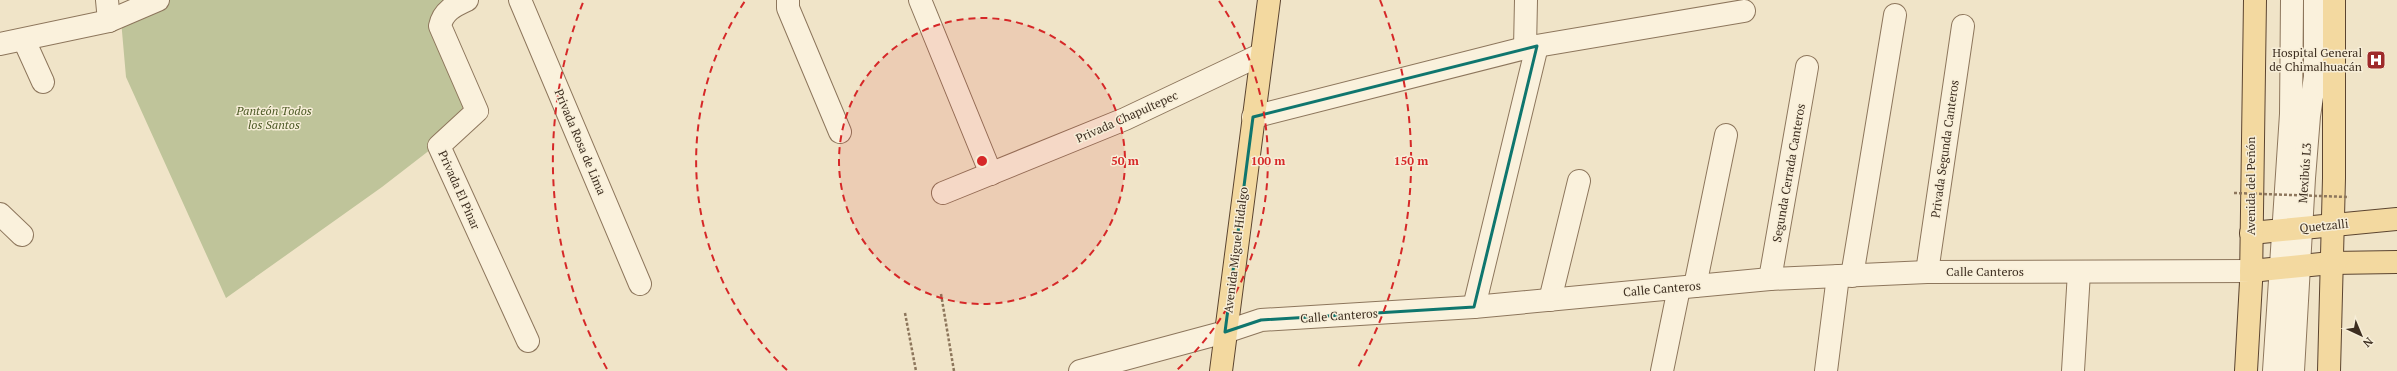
<svg xmlns="http://www.w3.org/2000/svg" width="2397" height="371" viewBox="0 0 2397 371" font-family="'PT Serif',serif">
<style>
.cemetery{fill:#bfc49a}
.lines{fill:none;stroke-linecap:round;stroke-linejoin:round}
.minor-casing{stroke:#8d765c;stroke-width:24}
.major-casing{stroke:#5b4430;stroke-width:24}
.path{stroke:#8d765c;stroke-width:2.5;stroke-dasharray:3 2;stroke-linecap:butt}
.minor{stroke:#faf1dc;stroke-width:22}
.major{stroke:#f3d9a0;stroke-width:22}
.path-bridge{stroke:#8d765c;stroke-width:2.5;stroke-dasharray:3 2;stroke-linecap:butt}
.marked{fill:none;stroke:#0f766e;stroke-width:3;stroke-linejoin:round}
.ring{fill:none;stroke:#d62828;stroke-width:2;stroke-dasharray:7 5}
.labels{text-anchor:middle;stroke-width:3;stroke-linejoin:round;paint-order:stroke}
.poi-label{font-size:12px;fill:#3d2e20;stroke:#f7eed8;text-anchor:end}
.park-label{font-size:12px;font-style:italic;fill:#4d5a26;stroke:#f7eed8}
.street-label{font-size:12px;fill:#3d2e20;stroke:#f7eed8}
.centre{fill:#d62828;stroke:#f7eed8;stroke-width:2}
.ring-label{font-size:12px;text-anchor:middle;font-weight:bold;fill:#d62828;stroke:#f7eed8;stroke-width:3;stroke-linejoin:round;paint-order:stroke}
</style>
<rect width="100%" height="100%" fill="#f0e4c8"/>
<path class="cemetery" d="M169 0H446L450 8 452 28 479 112 382 187 226 298 126 77 121 20Z"/>
<g class="lines">
<g class="minor-casing">
<g id="minor">
<path d="M107 0 109 21"/>
<path d="M467 0C454 6 443 11 440 26L477 111 439 146 528 341"/>
<path d="M520 0 640 284"/>
<path d="M788 0V8L840 132"/>
<path d="M920 0 991 174"/>
<path d="M24 40 43 82"/>
<path d="M0 44 109 21 158 0"/>
<path d="M1525 48 1526 0"/>
<path d="M1253 117 1525 48 1744 11"/>
<path d="M943 193 1125 119 1260 55"/>
<path d="M0 214 22 235"/>
<path d="M1927 272 1963 26"/>
<path d="M1852 276 1895 15"/>
<path d="M1770 279 1807 67"/>
<path d="M1695 286 1726 135"/>
<path d="M1550 300 1579 181"/>
<path d="M1474 307 1537 46"/>
<path d="M1080 371 1225 332 1261 320 1474 307 1770 279 1927 272 2251 271"/>
<path d="M1662 371 1679 288"/>
<path d="M1826 371 1838 276"/>
<path d="M2073 371 2079 272"/>
<path d="M2274 371 2291 114 2292 0"/>
<path d="M2293 371 2304 178 2309 116 2315 77V0"/>
</g>
</g>
<g class="major-casing">
<g id="major">
<path d="M2251 233 2397 219"/>
<path d="M2251 271 2331 263 2397 262"/>
<path d="M1221 371 1269 0"/>
<path d="M2246 371 2251 282 2255 0"/>
<path d="M2329 371 2334 178V0"/>
</g>
</g>
<g class="path">
<path d="M941 294 954 371"/>
<path d="M905 313 916 371"/>
</g>
<use href="#minor" class="minor"/>
<use href="#major" class="major"/>
<path class="path-bridge" d="M2234 193 2349 197"/>
</g>
<path class="marked" d="M1537 46 1474 307 1261 320 1225 332 1253 117Z"/>
<circle cx="982" cy="161" r="143" fill="#d62828" fill-opacity=".12"/>
<g class="ring">
<circle cx="982" cy="161" r="143"/>
<path d="M787 370A286 286 0 0 1 745 1M1219 1A286 286 0 0 1 1177 370"/>
<path d="M607 369A429 429 0 0 1 584 0M1380 0A429 429 0 0 1 1357 369"/>
</g>
<defs>
<g id="hospital-square" transform="scale(1)"><rect x="-9" y="-9" width="18" height="18" rx="4" fill="#9e2a2b" stroke="#f7eed8"/><path d="M-5-5h3v3.5h4V-5h3V5h-3V1.5h-4V5h-3Z" fill="#fff"/></g>
</defs>
<g fill-rule="evenodd">
<use href="#hospital-square" x="2376" y="60"/>
</g>
<g class="labels">
<g class="poi-label">
<text x="2362" y="57">Hospital General<tspan x="2362" dy="14">de Chimalhuacán</tspan></text>
</g>
<g class="park-label">
<text x="274" y="115">Panteón Todos<tspan x="274" dy="14">los Santos</tspan></text>
</g>
<g class="street-label">
<text transform="translate(1127 117) rotate(-24)" y="4">Privada Chapultepec</text>
<text transform="translate(580 142) rotate(67)" y="4">Privada Rosa de Lima</text>
<text transform="translate(1945 149) rotate(-82)" y="4">Privada Segunda Canteros</text>
<text transform="translate(1789 173) rotate(-80)" y="4">Segunda Cerrada Canteros</text>
<text transform="translate(2305 173) rotate(-86)" y="4">Mexibús L3</text>
<text transform="translate(2251 186) rotate(-90)" y="4">Avenida del Peñón</text>
<text transform="translate(459 190) rotate(66)" y="4">Privada El Pinar</text>
<text transform="translate(2324 226) rotate(-6)" y="4">Quetzalli</text>
<text transform="translate(1236 250) rotate(-83)" y="4">Avenida Miguel Hidalgo</text>
<text x="1985" y="276">Calle Canteros</text>
<text transform="translate(1662 289) rotate(-5)" y="4">Calle Canteros</text>
<text transform="translate(1339 316) rotate(-4)" y="4">Calle Canteros</text>
</g>
</g>
<circle cx="982" cy="161" r="6" class="centre"/>
<g class="ring-label">
<text x="1125" y="165">50 m</text>
<text x="1268" y="165">100 m</text>
<text x="1411" y="165">150 m</text>
</g>
<g transform="translate(2361 335) rotate(136)" stroke="#f7eed8" stroke-width="3" paint-order="stroke">
<path d="M0-3L7 15L0 10L-7 15Z" fill="#3d2e20"/>
<text y="-6" font-size="11" font-weight="bold" text-anchor="middle" fill="#3d2e20">N</text>
</g>
</svg>
